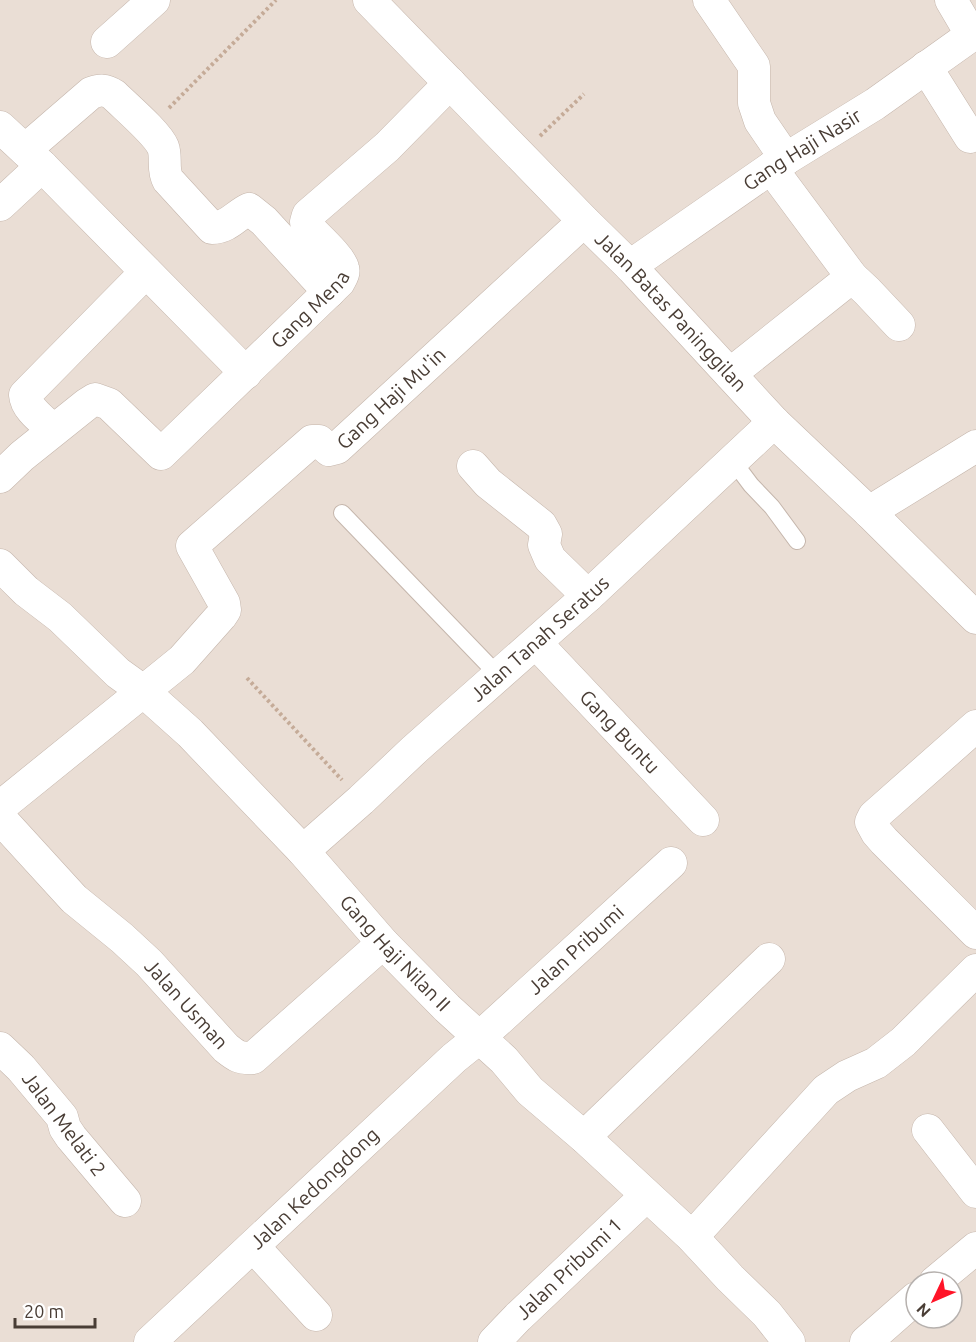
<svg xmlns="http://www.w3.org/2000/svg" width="976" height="1342" viewBox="0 0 976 1342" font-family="Ubuntu,sans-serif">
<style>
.residential{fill:#eaded5;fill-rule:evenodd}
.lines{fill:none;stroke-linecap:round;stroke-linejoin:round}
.service-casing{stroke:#c5b6ac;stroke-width:18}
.minor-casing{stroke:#c5b6ac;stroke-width:33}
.path{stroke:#c5ab98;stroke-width:4;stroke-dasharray:3 3;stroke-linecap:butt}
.service{stroke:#fff;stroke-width:16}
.minor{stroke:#fff;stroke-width:32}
.labels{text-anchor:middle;stroke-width:4.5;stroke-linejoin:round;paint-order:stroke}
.street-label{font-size:20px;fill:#493d35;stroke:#fff}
</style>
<rect width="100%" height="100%" fill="#f5eee7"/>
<path class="residential" d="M0 0H976V1342H0ZM916 1282H952V1318H916Z"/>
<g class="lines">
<g class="service-casing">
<g id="service">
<path d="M733 461 751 485 772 507 797 541"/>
<path d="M342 513 498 675"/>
</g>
</g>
<g class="minor-casing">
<g id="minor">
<path id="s1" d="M369 0 584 221 630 266 774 422 869 512 976 618"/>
<path d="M709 0 754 66V103L760 121 786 159"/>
<path d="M951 0 971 34"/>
<path d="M107 42 154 0"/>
<path d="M926 67 970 137"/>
<path d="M0 127 42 166 246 373"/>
<path d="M25 150 91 93C100 90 105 89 114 95 126 107 157 133 163 147 167 158 162 169 168 180L212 228C228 228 236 215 249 209L264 221 329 292"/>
<path d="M771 168 852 277 867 291 899 325"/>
<path d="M0 205 42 166"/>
<path id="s2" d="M630 266 771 168 875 104 976 32"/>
<path d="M730 374 852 277"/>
<path d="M53 430C44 421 26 409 25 395L146 272"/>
<path d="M473 466 488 483 541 525 546 534 544 545 550 559 588 596"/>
<path id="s3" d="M0 477 22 456 87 404 95 399 109 404 161 454 339 282C341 278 345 273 343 268 341 258 316 236 308 227L306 222 308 215 387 147 450 83"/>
<path d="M869 512 976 446"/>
<path id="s4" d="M0 565 26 591 60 617 118 673 143 691 190 733 303 851 383 943 447 1008 504 1060 530 1091 584 1137 692 1237 730 1278 767 1314 789 1342"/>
<path id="s5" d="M536 643 703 820"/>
<path d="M976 726 874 816 871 822 877 833 884 841 976 933"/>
<path id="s6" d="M0 807 182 660 221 616 225 610 224 603 192 546 312 441H319L329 450 337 448 584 221"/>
<path id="s7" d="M0 818 74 899 122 938 149 963 226 1048C236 1056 240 1059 253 1058L383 943"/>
<path id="s8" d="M303 851 361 800 415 749 588 596 774 422"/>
<path d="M0 1048 21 1068 62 1117 65 1128 71 1137 125 1201"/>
<path d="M928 1130 976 1192"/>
<path d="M584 1137 769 959"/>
<path d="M692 1237 826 1090 847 1076 876 1063 903 1042 976 970"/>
<path d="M253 1246 316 1315"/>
<path d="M935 1282 976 1248"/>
<path id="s9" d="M150 1342 454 1058 480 1037 671 863"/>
<path id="s10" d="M494 1342 518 1317 646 1196"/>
<path d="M866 1342 916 1298"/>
</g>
</g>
<g class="path">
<path d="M169 108 276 0"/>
<path d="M540 136 584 94"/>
<path d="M247 678 342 780"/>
</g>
<use href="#service" class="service"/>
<use href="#minor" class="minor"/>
</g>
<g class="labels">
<g class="street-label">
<text dy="7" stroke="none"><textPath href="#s2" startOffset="208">Gang Haji Nasir</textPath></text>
<text dy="7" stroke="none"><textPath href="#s3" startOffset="418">Gang Mena</textPath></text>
<text dy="7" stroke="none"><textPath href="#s1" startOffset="434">Jalan Batas Paninggilan</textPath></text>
<text dy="7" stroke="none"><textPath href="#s6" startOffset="634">Gang Haji Mu'in</textPath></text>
<text dy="7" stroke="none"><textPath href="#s8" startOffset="318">Jalan Tanah Seratus</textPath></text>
<text dy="7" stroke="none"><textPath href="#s5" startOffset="122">Gang Buntu</textPath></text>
<text dy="7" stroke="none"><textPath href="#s9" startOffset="579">Jalan Pribumi</textPath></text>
<text dy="7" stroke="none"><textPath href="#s4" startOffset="555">Gang Haji Nilan II</textPath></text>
<text dy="7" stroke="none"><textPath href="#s7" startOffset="264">Jalan Usman</textPath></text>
<text transform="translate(64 1124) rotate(53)" y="7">Jalan Melati 2</text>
<text dy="7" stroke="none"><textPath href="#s9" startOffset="225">Jalan Kedongdong</textPath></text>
<text dy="7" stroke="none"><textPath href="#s10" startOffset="105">Jalan Pribumi 1</textPath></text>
</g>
</g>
<g transform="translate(934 1300) rotate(226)"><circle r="28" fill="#ffffff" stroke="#b6b1ae" stroke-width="1.5"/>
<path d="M0-4.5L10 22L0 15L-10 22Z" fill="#ff1428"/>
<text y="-9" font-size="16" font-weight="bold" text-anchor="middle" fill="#493d35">N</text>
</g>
<path d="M15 1318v9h80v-9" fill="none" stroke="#493d35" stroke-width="3"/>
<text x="24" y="1318" font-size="18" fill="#493d35" stroke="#ffffff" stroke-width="4.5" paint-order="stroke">20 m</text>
</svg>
